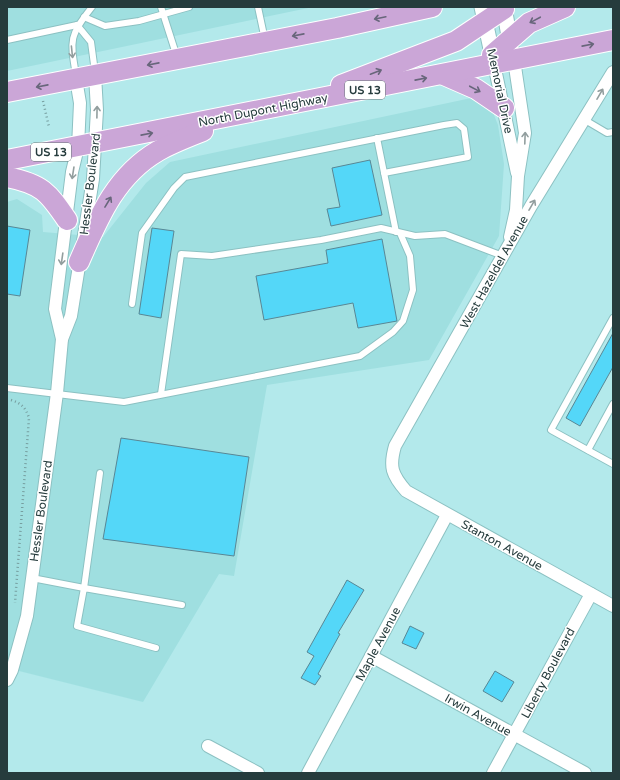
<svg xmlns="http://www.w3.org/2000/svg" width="620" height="780" viewBox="0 0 620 780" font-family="'Varela Round',sans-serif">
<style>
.built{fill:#9fdfe0}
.building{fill:#54d7f8;stroke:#588795}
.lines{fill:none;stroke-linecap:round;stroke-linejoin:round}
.service-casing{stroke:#8cc1c2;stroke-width:8}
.minor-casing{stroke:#8cc1c2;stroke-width:14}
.tertiary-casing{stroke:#8cc1c2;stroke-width:17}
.trunk-casing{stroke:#fff;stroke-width:22}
.path{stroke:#779fa0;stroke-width:2.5;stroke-dasharray:1 3;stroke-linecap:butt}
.service{stroke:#fff;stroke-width:6}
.minor{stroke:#fff;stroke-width:12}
.tertiary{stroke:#fff;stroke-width:15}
.trunk{stroke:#cba6d7;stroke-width:20}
.oneway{stroke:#68667b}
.oneway2{stroke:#929e9e}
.labels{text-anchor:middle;stroke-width:3;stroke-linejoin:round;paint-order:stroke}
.shield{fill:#fff;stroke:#677677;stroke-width:1}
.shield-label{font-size:11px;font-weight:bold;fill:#263c3d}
.street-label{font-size:12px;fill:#263c3d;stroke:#fff}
</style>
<rect width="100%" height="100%" fill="#b3e9eb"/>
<g class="built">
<path d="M7 7H313L7 71Z"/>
<path d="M476 97 492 110 498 125 504 164 499 236 429 360 267 385 234 576 219 574 143 702 7 668V202L17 199 42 215 43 232 103 237 146 183 170 162Z"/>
</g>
<g class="building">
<path d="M370 160 382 215 331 226 327 209 340 207 332 168Z"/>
<path d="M7 226 30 230 20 296 7 294Z"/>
<path d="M152 228 174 231 161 318 139 314Z"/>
<path d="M382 239 397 321 358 328 353 303 264 320 256 276 328 263 326 250Z"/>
<path d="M613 333V367L580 426 566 418Z"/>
<path d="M121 438 249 457 234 556 103 539Z"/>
<path d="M347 580 364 590 338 633 340 634 318 674 321 676 315 685 301 678 314 656 307 652Z"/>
<path d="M410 626 424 633 416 649 402 643Z"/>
<path d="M495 671 514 682 502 702 483 691Z"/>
</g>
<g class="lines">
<g class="service-casing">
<g id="service">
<path d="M161 7 177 57"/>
<path d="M258 7 265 40"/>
<path d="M84 17 105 26 139 21 189 7"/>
<path d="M77 25 91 42 95 72"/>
<path d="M7 40 77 25"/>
<path d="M76 75C70 40 69 36 92 7"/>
<path d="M585 120 607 133 613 132"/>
<path d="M377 138 396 232"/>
<path d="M132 304 142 233 174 188 185 177 444 125 457 123 464 129 468 157 384 173"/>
<path d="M613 318 551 430 613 464"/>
<path d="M7 388 124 402 360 356 393 332 403 321 413 290 410 256 400 233"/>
<path d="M161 394 181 254 212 256 321 240 381 228 415 236 445 234 503 256"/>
<path d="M588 450 613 404"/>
<path d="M32 578 84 588 100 473"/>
<path d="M156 648 77 626 84 588 182 605"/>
</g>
</g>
<g class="minor-casing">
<g id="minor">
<path d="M494 64 517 173"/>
<path d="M613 72 531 206 395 446C389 467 392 475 406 491L613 606"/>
<path d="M510 237 516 210 518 176 525 133 514 60"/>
<path d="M62 339 55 309 72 172 78 147 80 103 76 79"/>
<path d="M371 656 585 773"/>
<path d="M7 680 12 670 27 616 57 393 62 339 71 316 93 179 97 110 95 75"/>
<path d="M208 746 258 773"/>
<path d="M308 773 447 515"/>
<path d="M493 773 591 594"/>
</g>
</g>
<g class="tertiary-casing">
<g id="tertiary">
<path d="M482 7 494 63"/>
<path d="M504 7 511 48"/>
</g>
</g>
<g class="trunk-casing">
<g id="trunk">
<path d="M492 55 529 23 565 7"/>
<path d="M444 75 476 89 504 108"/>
<path d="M341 85 456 41 504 9"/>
<path d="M7 92 337 28 432 7"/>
<path d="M7 160 613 40"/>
<path d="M7 177C42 184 48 192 67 220"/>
<path d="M79 262C98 219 115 176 158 151 172 143 188 137 203 131"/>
</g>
</g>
<g class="path">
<path d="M43 101 49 127"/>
<path d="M11 400C21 403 26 408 29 418L15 603"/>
</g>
<use href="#service" class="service"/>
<use href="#minor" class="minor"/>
<use href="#tertiary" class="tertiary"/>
<use href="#trunk" class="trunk"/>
</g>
<defs><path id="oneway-shaft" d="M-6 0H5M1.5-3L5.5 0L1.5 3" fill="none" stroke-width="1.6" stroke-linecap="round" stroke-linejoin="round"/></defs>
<g class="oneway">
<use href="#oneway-shaft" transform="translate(380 18) rotate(168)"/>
<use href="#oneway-shaft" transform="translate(535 20) rotate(152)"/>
<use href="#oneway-shaft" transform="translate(298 35) rotate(169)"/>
<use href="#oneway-shaft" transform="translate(588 45) rotate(-11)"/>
<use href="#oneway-shaft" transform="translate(153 64) rotate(169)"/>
<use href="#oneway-shaft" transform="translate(376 72) rotate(-21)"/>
<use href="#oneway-shaft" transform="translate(421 79) rotate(-11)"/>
<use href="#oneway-shaft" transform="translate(42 86) rotate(169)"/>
<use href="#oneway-shaft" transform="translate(475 89) rotate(28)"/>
<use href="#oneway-shaft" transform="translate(147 134) rotate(-11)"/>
<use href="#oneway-shaft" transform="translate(108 202) rotate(-59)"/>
</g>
<g class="oneway2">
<use href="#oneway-shaft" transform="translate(72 52) rotate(84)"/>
<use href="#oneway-shaft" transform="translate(600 94) rotate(-60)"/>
<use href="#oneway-shaft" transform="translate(97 112) rotate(-89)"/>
<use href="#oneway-shaft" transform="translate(525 138) rotate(-88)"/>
<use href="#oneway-shaft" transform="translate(73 173) rotate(99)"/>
<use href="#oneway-shaft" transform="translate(532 205) rotate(-60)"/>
<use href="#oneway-shaft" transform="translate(62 259) rotate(98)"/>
</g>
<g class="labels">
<g class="shield">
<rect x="345" y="81" width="40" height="18" rx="3"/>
<rect x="31" y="143" width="40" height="18" rx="3"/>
</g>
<g class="shield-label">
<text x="365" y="94">US 13</text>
<text x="51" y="156">US 13</text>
</g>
<g class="street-label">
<text transform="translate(500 91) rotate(78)" y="4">Memorial Drive</text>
<text transform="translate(263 110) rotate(-11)" y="4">North Dupont Highway</text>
<text transform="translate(90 184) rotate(-83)" y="4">Hessler Boulevard</text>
<text transform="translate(494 272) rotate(-61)" y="4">West Hazeldel Avenue</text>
<text transform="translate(41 511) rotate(-82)" y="4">Hessler Boulevard</text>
<text transform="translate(502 545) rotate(29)" y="4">Stanton Avenue</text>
<text transform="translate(378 644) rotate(-62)" y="4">Maple Avenue</text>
<text transform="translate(548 673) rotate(-62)" y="4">Liberty Boulevard</text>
<text transform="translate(478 715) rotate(29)" y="4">Irwin Avenue</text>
</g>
</g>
<rect width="620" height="780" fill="none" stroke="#263c3d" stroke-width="16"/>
</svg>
